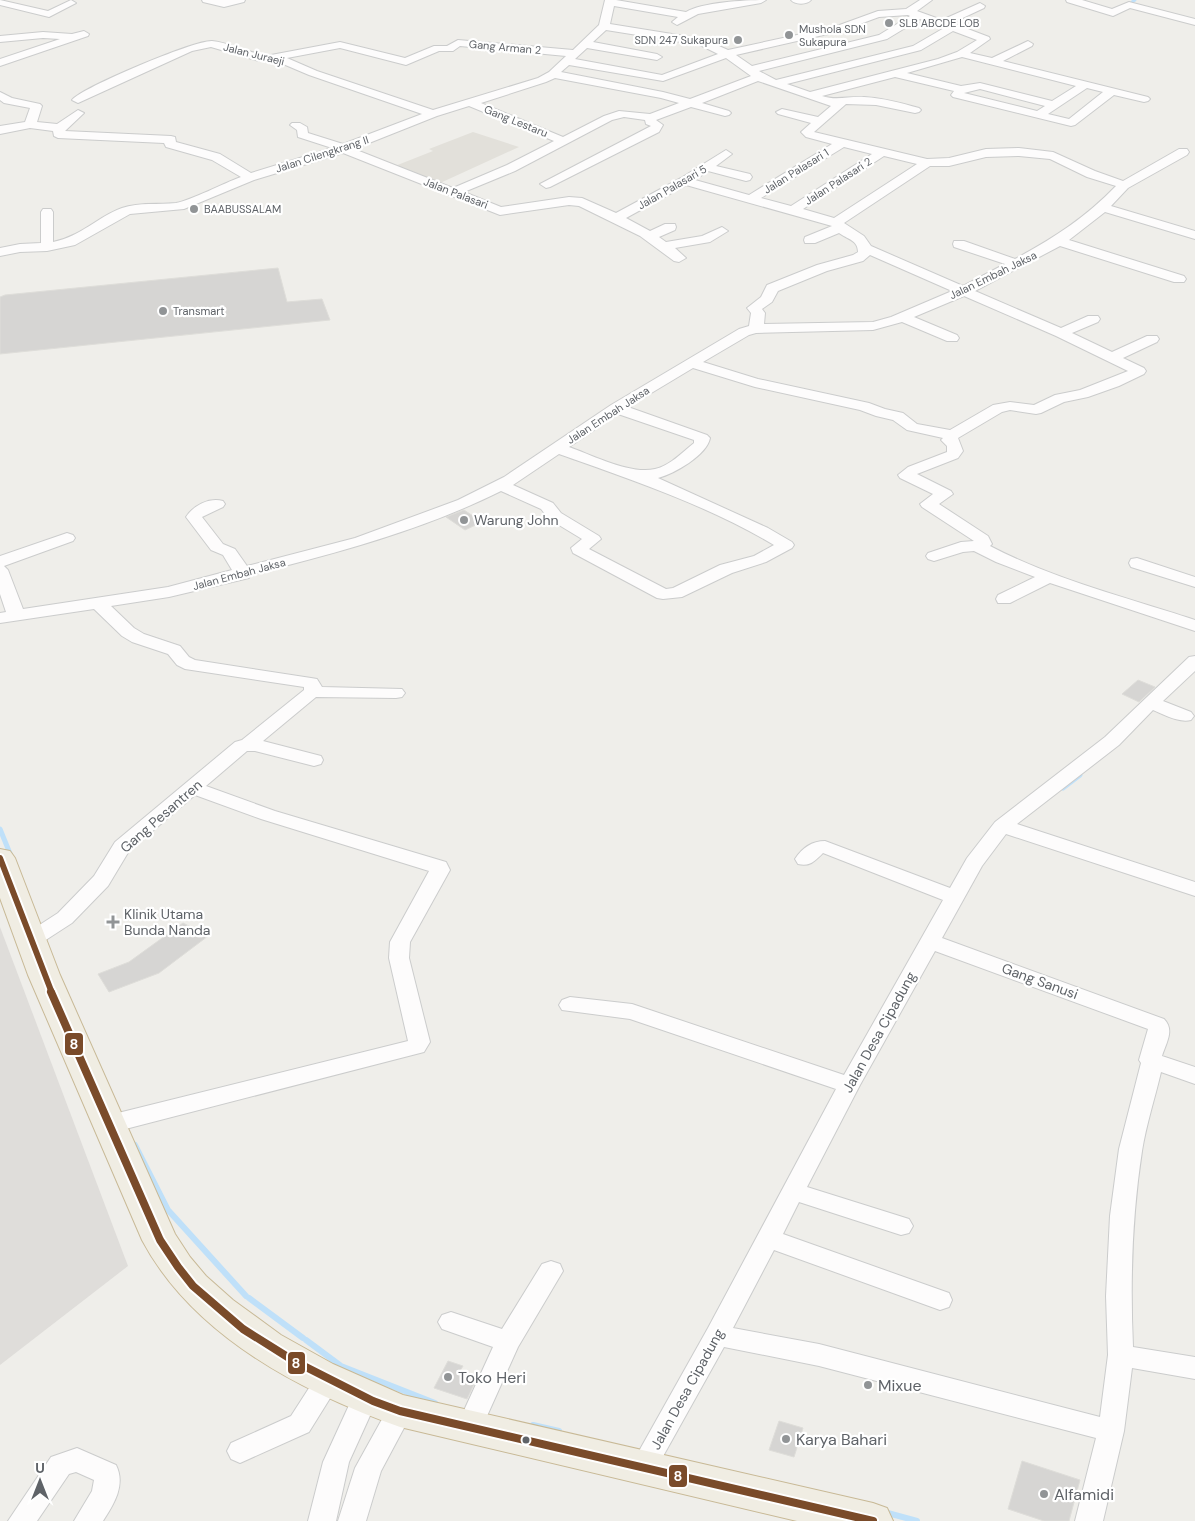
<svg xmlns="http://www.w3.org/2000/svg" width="1195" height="1521" viewBox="0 0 1195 1521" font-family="'DM Sans',sans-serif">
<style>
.industrial{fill:#dfddda}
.education{fill:#e2e0da}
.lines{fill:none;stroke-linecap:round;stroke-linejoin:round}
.stream-far2{stroke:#bfe0f9;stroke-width:3}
.stream-far1{stroke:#bfe0f9;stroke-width:5}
.stream{stroke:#bfe0f9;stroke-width:6}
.building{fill:#d6d5d3;stroke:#deddd9}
.minor-casing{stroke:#cbcccc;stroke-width:2}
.highway-casing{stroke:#c8b996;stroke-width:2}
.minor{fill:#fdfcfc;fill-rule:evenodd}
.highway{fill:#f0ede3;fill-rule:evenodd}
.bus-1-far1-casing{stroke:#fff;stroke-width:10}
.bus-1-casing{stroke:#fff;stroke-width:12}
.bus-1-far1{stroke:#7a4b2a;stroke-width:6}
.bus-1{stroke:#7a4b2a;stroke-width:8}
.poi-dot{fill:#919496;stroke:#fff;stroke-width:2}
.bus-dot{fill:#5f6368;stroke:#fff;stroke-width:2}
.labels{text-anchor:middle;stroke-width:4.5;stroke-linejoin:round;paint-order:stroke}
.far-poi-label{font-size:11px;fill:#5f6368;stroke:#fff;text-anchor:start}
.far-street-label{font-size:11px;fill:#5f6368;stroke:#fff}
.poi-label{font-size:14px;fill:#5f6368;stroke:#fff;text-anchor:start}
.street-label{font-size:14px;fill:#5f6368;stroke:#fff}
.near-poi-label{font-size:16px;fill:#5f6368;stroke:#fff;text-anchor:start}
.line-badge{stroke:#fff;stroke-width:2}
.badge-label{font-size:14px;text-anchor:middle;font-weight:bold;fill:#fff}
</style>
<rect width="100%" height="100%" fill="#efeeea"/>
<path class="industrial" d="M0 927 128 1266 0 1365Z"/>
<path class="education" d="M473 132 519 147 438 184 395 166 433 151 429 149Z"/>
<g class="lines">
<path class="stream-far2" d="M1132 2 1135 0"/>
<g class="stream-far1">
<path d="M1063 788 1080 775"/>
<path d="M0 829 11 856"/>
</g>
<g class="stream">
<path d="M135 1145 168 1210 246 1296"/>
<path d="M249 1298 303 1338"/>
<path d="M306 1340 341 1366 435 1403"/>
<path d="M533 1425 559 1431"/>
<path d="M884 1512 917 1521"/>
</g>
</g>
<g class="building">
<path d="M278 268 287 302 322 299 330 320 0 354V297L5 295Z"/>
<path d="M464 510 482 522 465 530 446 517Z"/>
<path d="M1138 680 1155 687 1139 702 1122 694Z"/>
<path d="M183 923 208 936 159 973 109 992 98 974 129 962Z"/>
<path d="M448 1361 463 1366 458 1374 476 1380 467 1399 434 1388Z"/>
<path d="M779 1421 803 1428 794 1457 769 1450Z"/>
<path d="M1022 1461 1080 1480 1069 1521H1044L1008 1509Z"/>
</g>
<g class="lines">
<g class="minor-casing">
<g id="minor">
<path d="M0 0 48 11 71 0 76 3 49 17 0 5Z"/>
<path d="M202 0H245L244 2 224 7 203 2Z"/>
<path d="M605 0H616L686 12C703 2 746 0 766 0L761 3 698 14 677 25 672 22 678 17 614 6 610 24 703 39 728 50 834 27 878 11 906 9 920 0H932L917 11 942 20 980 3 985 6 984 8 952 23 989 37 990 39 970 53 992 58 1028 41 1033 44 1032 46 1003 61 1148 97 1150 99 1148 101 1144 102 1114 95 1075 125 1071 126 953 97 951 95 954 91 895 77 822 96C837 101 848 96 864 97 883 98 901 103 919 108L921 110 919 112 915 113 876 105 846 104 814 132 927 159 949 158 986 149 1019 148 1053 152 1095 171 1123 181 1179 149H1187L1189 152 1187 155 1128 188 1111 206 1195 231V239L1105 212 1069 240 1184 276 1186 279 1184 282H1174L1060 246 975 291 1061 328 1088 316H1098L1100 319 1098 322 1072 333 1112 352 1147 336H1157L1159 339 1157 342 1123 358 1144 368 1146 371 1144 374 1119 386 1088 397 1064 402 1041 413 1036 414 1010 410 1002 412 958 438 963 451 958 458 917 474 951 491 953 494 939 504 988 536 992 544 990 546C1053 579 1128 598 1195 620V631L1050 583 1010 603H998L996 599 998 595 1035 577 996 562 974 551 963 552 934 561 928 559 926 556 928 553 961 542 974 541 922 507 920 504 933 494 900 478 898 475 908 467 947 452V446L941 440 943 438 907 430 893 420 876 416 860 410 755 387 693 368 628 407 707 435 710 438C707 455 674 474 658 478L768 528 792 542 794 545 792 548 766 562 732 573 682 597 663 599 657 598 573 553 571 548 582 539 549 519 541 509 501 491C421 531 336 553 250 575L249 578 169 597 111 606 134 628 144 634 180 646 189 657 195 660 311 678 317 679 322 687 402 689 405 693 402 697 396 698 316 697 263 741 321 756 323 760 321 764 314 766 255 751H247L206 786 275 811 446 862 450 870 410 942 409 958 430 1042 424 1052 110 1133 102 1130 99 1124 102 1118 110 1115 408 1041 389 958 390 942 429 871 261 819 195 795 129 851 108 886 72 923 38 945 31 947 24 945 21 940 24 935 58 913 94 876 115 842 235 742 242 740 304 690V687L185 669 177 665 168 654 132 642 122 636 94 609 0 623V613L6 612 0 594V556L67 533 73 535 75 538 73 541 4 566 8 570 23 609 168 587 232 570 223 555 211 550 186 517C193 506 209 497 223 501L225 504 223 507 202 517 223 544 235 549 247 566 355 538 458 500 504 477 611 405 739 329 749 326 751 313 747 308 761 297 767 285 817 265 853 255 858 252C858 240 847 239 839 233L815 243H805L804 240 805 237 832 226 686 185 626 218 650 231 665 224H675L676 227 675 230 659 237 666 242 702 236 722 227 728 231 710 242 675 248 686 258 679 262 674 261 640 236 579 206 569 205 500 215 343 153 254 180 184 209 130 214 75 245 47 251 20 252 0 256V248L20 244 41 243V212L43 209H51L53 212V242C82 236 97 217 122 208 139 202 159 205 176 203 192 200 224 183 241 177L212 160 166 147 164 143 58 138 54 136 53 131 30 128 0 134V126L25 122 30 108 4 103 0 100V92L12 98 40 104 42 106 37 122 57 124 78 110 84 113 65 131 171 136 175 137 176 142 220 154 251 173 332 148 298 137 297 130 290 125 292 123H300L307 127 308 133 343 144 422 114 309 75 276 61H259L211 47 192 51 78 103 72 100C83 87 195 40 212 41 232 43 250 55 271 55L340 42 405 58 434 46H447L458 40 573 50 599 25ZM908 15 910 16 879 35 752 66 736 55 841 31 879 17ZM920 19 944 28 913 46 776 80 759 71 887 39ZM606 30 700 45 718 54 662 75 575 59 587 48 657 60 662 57 657 54 593 42ZM953 31 977 40 957 52 938 59 810 92 787 84 921 50ZM460 46 566 56 549 72 538 78 433 110 317 71 287 58 340 48 406 65 439 51H453ZM962 57 1076 86 1052 101 980 83 961 86 907 73ZM726 58 751 76 690 99 663 92 561 72 569 65 663 81ZM555 78 661 98 679 103 650 114 619 111 604 116 563 137 481 103 546 82ZM758 81 831 106 818 117 782 109 776 112 778 114 811 123 801 132 806 137 832 144 749 195 695 180 708 171 746 181 750 180 752 177 750 174 716 166 732 154 726 150 681 178 616 213 582 198 569 197 501 207 464 192 515 171 612 120 624 117 645 120 646 124 651 126 540 184 546 188 550 187 659 132 663 125 656 120 691 107 725 116 729 115 731 113 729 111 702 103ZM1087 88 1103 92 1069 119 1048 114ZM980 89 1045 106 1037 111 964 93ZM469 106 554 141 507 165 453 188 354 149 437 116ZM844 147 872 154 791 206 761 198ZM884 156 917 164 834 218 803 209ZM1019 156 1050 159 1087 177 1116 186C1085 218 1054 238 1015 259L964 241H954L953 244 954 247 1005 264 963 286 871 246 864 236 844 223 930 166H949L986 157ZM870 255 952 291 891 317 873 322 764 324 765 313 762 309 772 302 778 291 827 271 863 261ZM964 296 1056 336 1128 371 1080 390 1055 395 1034 405 1010 402 993 405 950 430 917 424 903 413 885 409 869 403 758 379 703 362 749 335 756 333 873 330 902 322 947 341H957L959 338 957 335 914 317ZM618 414 694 440V443C682 453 669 466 655 469 631 475 592 455 569 447ZM559 454C632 480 707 505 774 545L754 556 720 565 673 588 666 589 589 549 601 539 599 536 561 513 553 503 513 485Z"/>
<path d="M791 0H811C807 5 795 5 791 0Z"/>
<path d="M1066 0H1082L1112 9 1129 2 1195 19V25L1130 8 1113 16 1067 2Z"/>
<path d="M84 31 89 34 88 36 0 66V59L60 39 43 38 0 42V36L43 32 72 34Z"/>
<path d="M1137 558 1195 577V587L1131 567 1129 563 1131 559Z"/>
<path d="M1195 656V671L1163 701 1191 712 1194 716 1191 720C1179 723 1165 715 1153 710L1119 745 1017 824 1195 882V896L1006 834 982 866 942 938 1164 1019C1175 1030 1166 1043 1162 1056L1195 1067V1084L1161 1072C1155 1098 1146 1125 1142 1151 1132 1216 1130 1281 1133 1347L1195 1357V1379L1132 1368 1124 1431 1103 1521H1075L1096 1438 819 1366 724 1347 652 1476 643 1480 634 1476 630 1468 634 1460 708 1328 836 1089 630 1019 562 1010 559 1005 562 1000 570 997 632 1004 844 1075 943 900 823 853C815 861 810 867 798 864L795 859C802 848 812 841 825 841L950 888 967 858 995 822 1105 737 1189 657ZM935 951 1148 1029 1139 1060 1141 1063 1119 1149 1110 1216 1106 1296 1108 1355 1100 1417 819 1344 733 1328 774 1250 940 1310 949 1307 952 1300 949 1293 783 1234 799 1202 901 1235 909 1233 913 1226 909 1219 807 1187 860 1085Z"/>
<path d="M551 1261 560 1264 563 1271 518 1347 478 1436 469 1439 460 1436 456 1428 493 1347 442 1329 438 1322 442 1315 451 1312 502 1329 542 1264Z"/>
<path d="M329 1368 338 1371 342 1379 309 1432 240 1463 231 1459 227 1451 231 1443 291 1416 320 1371Z"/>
<path d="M365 1387 374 1390 378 1398 349 1462 336 1521H308L323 1462 356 1390Z"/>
<path d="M400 1400 409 1403 413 1411 381 1471 366 1521H338L355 1468 391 1403Z"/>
<path d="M77 1448 116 1465C126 1485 114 1504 103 1521H74L92 1491 94 1480 76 1472 69 1474 37 1521H8L51 1457Z"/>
</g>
</g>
<g class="highway-casing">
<path id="highway" d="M0 849 10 851 15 858 60 975 175 1234 190 1257 206 1276 233 1300 281 1335 333 1364 403 1395 873 1503 887 1508 893 1521H797L400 1427C301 1392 193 1336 142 1240L28 975 0 898Z"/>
</g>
<use href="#minor" class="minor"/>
<use href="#highway" class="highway"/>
<g class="bus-1-far1-casing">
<path id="bus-1-far1" d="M0 858 52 993"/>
</g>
<g class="bus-1-casing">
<path id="bus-1" d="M51 992 160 1240 178 1267 193 1286 243 1329 294 1361 373 1401 400 1411 873 1521"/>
</g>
<use href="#bus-1-far1" class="bus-1-far1"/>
<use href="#bus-1" class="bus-1"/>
</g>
<g class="poi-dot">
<circle cx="889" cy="23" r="5"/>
<circle cx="789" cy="35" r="5"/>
<circle cx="738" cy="40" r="5"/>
<circle cx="194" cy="209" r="5"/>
<circle cx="163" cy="311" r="5"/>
<circle cx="464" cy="520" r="5"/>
<path d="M110.5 914.5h5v5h5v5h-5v5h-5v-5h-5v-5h5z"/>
<circle cx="448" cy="1377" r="5"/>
<circle cx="868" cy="1385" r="5"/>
<circle cx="786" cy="1439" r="5"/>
<circle cx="1044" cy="1494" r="5"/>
</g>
<circle class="bus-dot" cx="526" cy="1440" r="4.5"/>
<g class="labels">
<g class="far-poi-label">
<text x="899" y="27">SLB ABCDE LOB</text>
<text x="799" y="33">Mushola SDN<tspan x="799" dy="13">Sukapura</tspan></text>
<text x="728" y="44" text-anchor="end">SDN 247 Sukapura</text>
<text x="204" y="213">BAABUSSALAM</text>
<text x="173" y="315">Transmart</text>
</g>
<g class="far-street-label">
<text transform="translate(505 47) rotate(5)" y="4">Gang Arman 2</text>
<text transform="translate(254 54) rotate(14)" y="4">Jalan Juraeji</text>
<text transform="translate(516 121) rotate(22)" y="4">Gang Lestaru</text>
<text transform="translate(322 154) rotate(-18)" y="4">Jalan Cilengkrang II</text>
<text transform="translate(796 171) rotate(-32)" y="4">Jalan Palasari 1</text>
<text transform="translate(838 181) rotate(-33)" y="4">Jalan Palasari 2</text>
<text transform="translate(672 187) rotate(-30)" y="4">Jalan Palasari 5</text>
<text transform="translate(456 193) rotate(21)" y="4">Jalan Palasari</text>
<text transform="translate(993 275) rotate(-26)" y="4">Jalan Embah Jaksa</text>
<text transform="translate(608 415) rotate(-33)" y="4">Jalan Embah Jaksa</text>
<text transform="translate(239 574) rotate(-15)" y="4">Jalan Embah Jaksa</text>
</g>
<g class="poi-label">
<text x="474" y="525">Warung John</text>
<text x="124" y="919">Klinik Utama<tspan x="124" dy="16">Bunda Nanda</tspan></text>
</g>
<g class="street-label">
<text transform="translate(161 816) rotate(-41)" y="5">Gang Pesantren</text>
<text transform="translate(1040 981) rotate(20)" y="5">Gang Sanusi</text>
<text transform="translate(879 1032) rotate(-61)" y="5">Jalan Desa Cipadung</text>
<text transform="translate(687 1389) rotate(-61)" y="5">Jalan Desa Cipadung</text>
</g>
<g class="near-poi-label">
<text x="458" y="1383">Toko Heri</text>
<text x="878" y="1391">Mixue</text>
<text x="796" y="1445">Karya Bahari</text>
<text x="1054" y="1500">Alfamidi</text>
</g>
</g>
<g class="line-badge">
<rect x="64" y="1032" width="20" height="24" rx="5" fill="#7a4b2a"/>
<rect x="287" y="1351" width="19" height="24" rx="5" fill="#7a4b2a"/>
<rect x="668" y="1464" width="20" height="24" rx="5" fill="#7a4b2a"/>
</g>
<g class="badge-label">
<text x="74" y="1049">8</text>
<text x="296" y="1368">8</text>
<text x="678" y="1481">8</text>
</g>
<g transform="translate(40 1481)" stroke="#ffffff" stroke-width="4" paint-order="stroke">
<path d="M0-4L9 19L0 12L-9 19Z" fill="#5f6368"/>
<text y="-8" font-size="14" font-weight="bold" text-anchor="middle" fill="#5f6368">U</text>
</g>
</svg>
